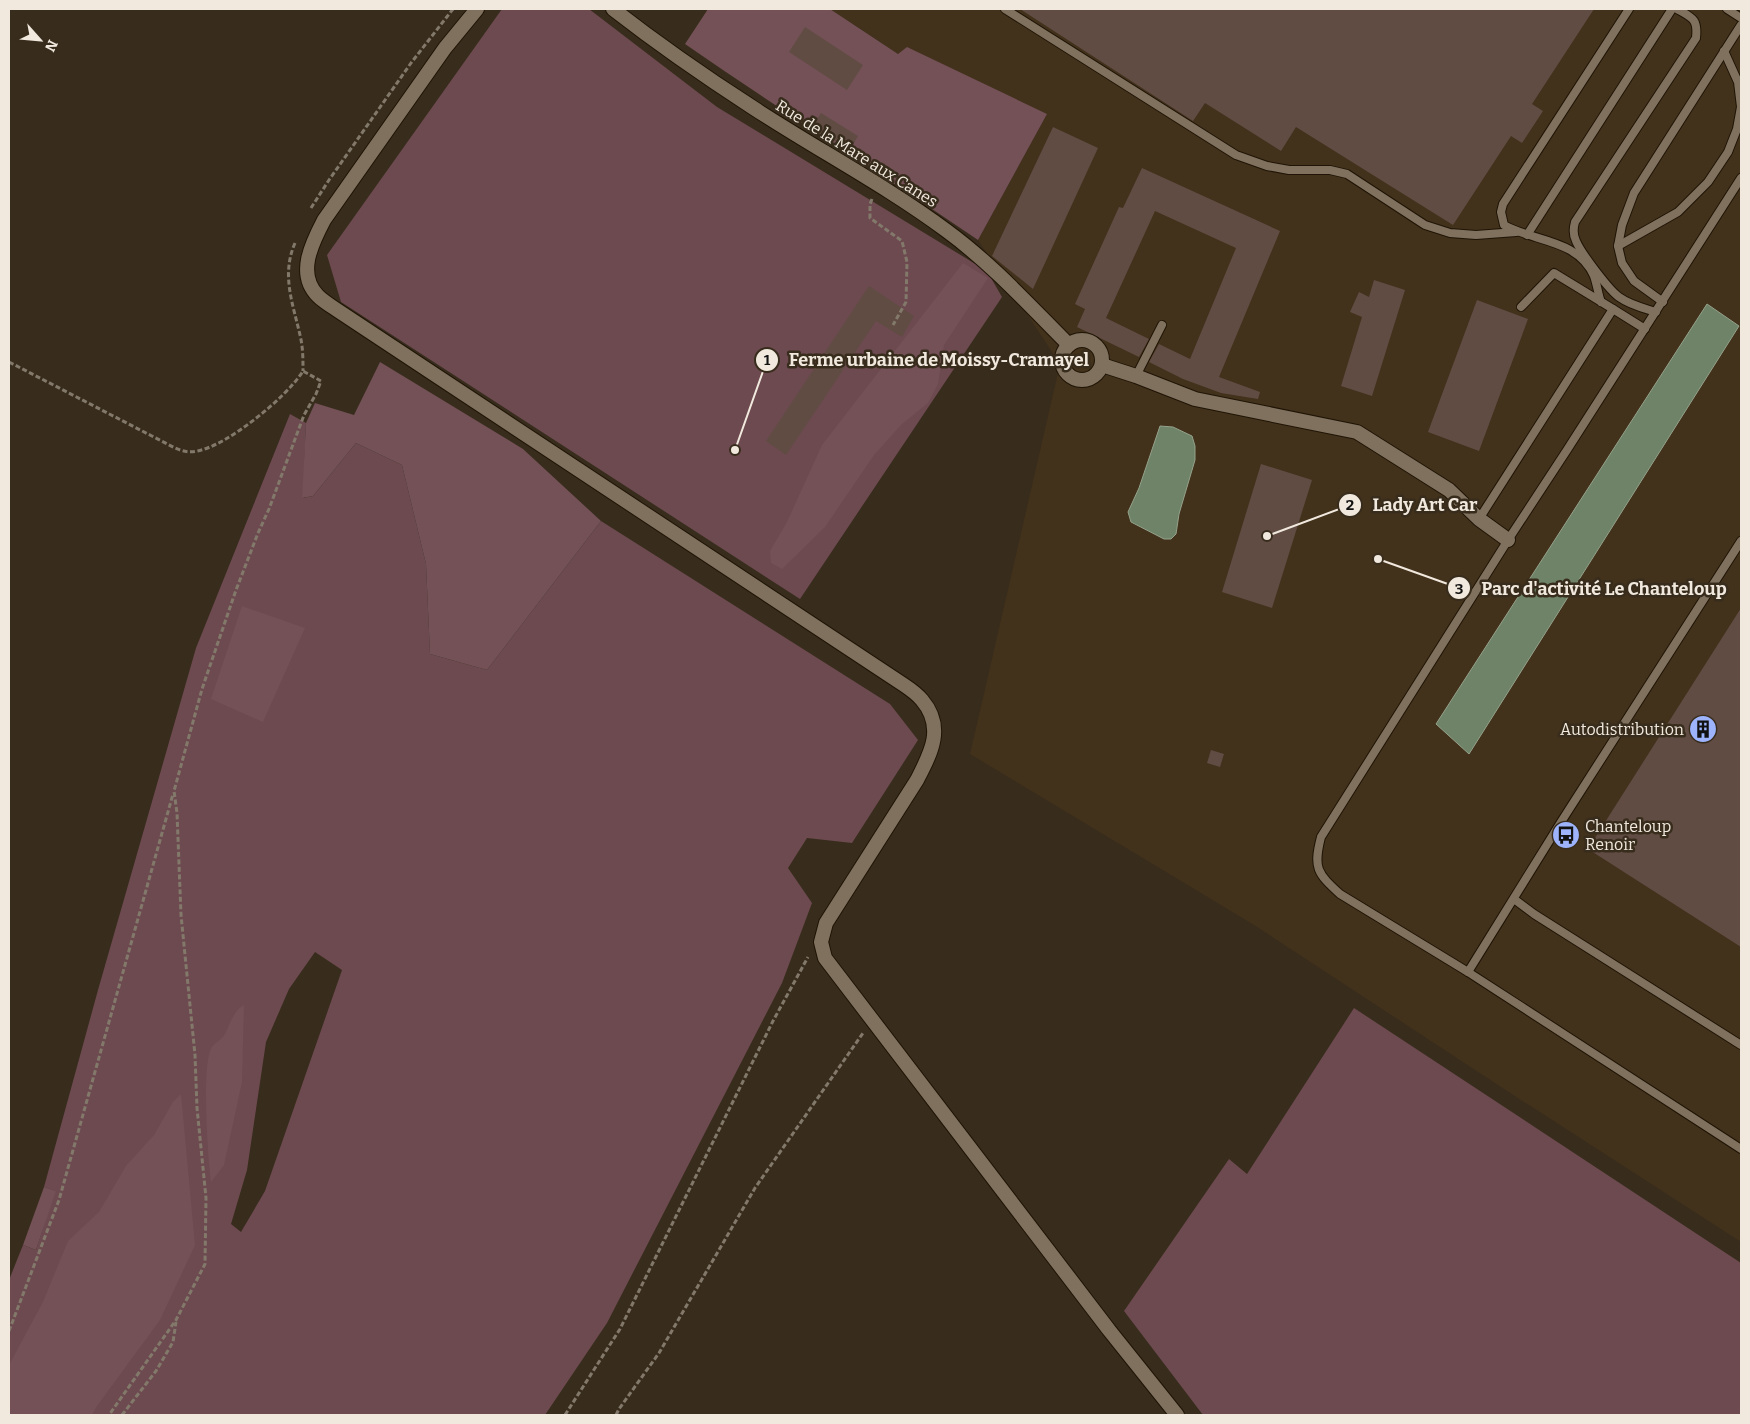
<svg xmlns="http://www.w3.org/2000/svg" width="1750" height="1424" viewBox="0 0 1750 1424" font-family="Bitter,serif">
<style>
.built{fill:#42311b}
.green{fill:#6c4a50;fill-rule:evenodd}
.forest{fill:#735157}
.water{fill:#6e8368;stroke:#95a28b}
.building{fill:#614c44}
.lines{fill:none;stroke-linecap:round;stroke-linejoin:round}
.service-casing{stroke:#1f1405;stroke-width:10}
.minor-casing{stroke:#1f1405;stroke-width:16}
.path{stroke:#83796b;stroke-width:3;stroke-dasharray:5 2.5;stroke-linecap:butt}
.service{stroke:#7f715e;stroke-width:8}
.minor{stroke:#7f715e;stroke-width:14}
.labels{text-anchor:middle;stroke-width:5;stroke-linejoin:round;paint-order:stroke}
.street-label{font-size:16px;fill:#f1e9de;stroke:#382c1c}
.poi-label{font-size:16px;fill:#f1e9de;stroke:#382c1c;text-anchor:end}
.leader{fill:none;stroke:#f1e9de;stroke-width:2}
.callout-dot{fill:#f1e9de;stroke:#382c1c;stroke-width:2}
.mark-label{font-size:15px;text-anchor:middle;font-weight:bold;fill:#111}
.callout-label{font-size:18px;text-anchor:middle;font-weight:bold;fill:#f1e9de;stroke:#382c1c;stroke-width:5;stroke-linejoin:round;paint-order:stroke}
</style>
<rect width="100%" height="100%" fill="#382c1c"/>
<path class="built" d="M830 9H1741V1242L1501 1087 1254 925 970 754 1060 364 978 240 1047 114 898 54Z"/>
<g class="green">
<path d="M502 9H589L717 107 987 271 1002 297 800 599 341 302 327 255Z"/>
<path d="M290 414 306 423 303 498 313 496 356 443 402 465 426 564 430 654 487 670 601 521 890 704 918 740 852 843 807 838 788 868 812 903 782 983 607 1323 545 1415H9V1280L23 1245 36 1250 55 1191 44 1187 98 990 196 648ZM315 952 342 970 265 1191 241 1232 231 1224 247 1170 266 1042 289 989Z"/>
<path d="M1354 1008 1741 1263V1415H1203L1124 1311 1229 1159 1247 1174Z"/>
</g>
<g class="forest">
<path d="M708 9H830L898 54 907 47 1047 114 978 240C881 174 782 111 685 44Z"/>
<path d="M963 263 988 278 944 345 938 384 928 403 902 424 874 455 825 527 782 569 771 563 770 551 787 522 822 445Z"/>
<path d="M380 362 523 449 601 521 487 670 430 654 426 564 402 465 356 443 313 496 302 498 306 423 315 403 354 415Z"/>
<path d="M242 606 305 628 263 722 211 699Z"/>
<path d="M244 1005 242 1082 224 1165 211 1182C208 1160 201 1062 212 1047 215 1042 222 1040 225 1034 230 1024 234 1010 244 1005Z"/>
<path d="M181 1094 195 1245 160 1320 97 1406 92 1415H9V1365L43 1302 68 1241 99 1212 126 1166 154 1135 173 1102Z"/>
<path d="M44 1187 56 1191 36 1250 23 1245Z"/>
</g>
<g class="water">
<path d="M1707 304 1739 326 1469 754 1436 724Z"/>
<path d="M1160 426 1173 427 1192 436 1195 446V460L1179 514 1176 534 1171 539H1164L1131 522 1128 512 1139 488Z"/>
</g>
<g class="building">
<path d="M1020 9H1594L1532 104 1543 111 1522 143 1511 136 1453 225 1296 127 1281 151 1205 103 1193 121Z"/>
<path d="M805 27 863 65 847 90 789 52Z"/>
<path d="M821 113 858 136 850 150 812 127Z"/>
<path d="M1053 127 1098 148 1033 289 992 256Z"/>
<path d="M1142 168 1280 231 1219 377 1260 392 1258 399 1221 393 1183 379 1149 362 1159 344 1190 359 1236 248 1155 211 1106 318 1149 339 1139 357 1077 327 1085 309 1075 304 1119 207 1123 208Z"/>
<path d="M1374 280 1405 290 1372 396 1341 386 1362 317 1350 312 1359 292 1369 297Z"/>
<path d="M869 286 914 316 902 337 876 321 786 455 766 441Z"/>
<path d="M1477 300 1528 319 1479 451 1428 432Z"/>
<path d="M1261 464 1312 480 1272 608 1222 592Z"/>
<path d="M1741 608V947L1588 849Z"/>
<path d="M1211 750 1224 754 1220 767 1207 763Z"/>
</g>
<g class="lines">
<g class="service-casing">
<g id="service">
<path d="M1005 9 1236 155 1267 166 1289 170H1330L1347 174 1425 225 1450 233 1476 235 1516 232"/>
<path d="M1727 9 1741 18"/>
<path d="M1724 51 1738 82 1741 107"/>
<path d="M1741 178 1567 450 1508 540 1321 837C1313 868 1317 873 1340 894L1468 972 1741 1149"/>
<path d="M1527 235 1672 9"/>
<path d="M1618 246 1678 212 1708 182 1728 152 1737 129 1741 107"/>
<path d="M1601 302C1598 294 1597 284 1594 276 1578 239 1534 242 1504 225L1501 212 1503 204 1629 9"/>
<path d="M1663 302 1634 281 1622 263 1618 246 1622 225 1634 193 1741 25"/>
<path d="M1521 307 1554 273 1613 309"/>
<path d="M1656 312C1643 308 1630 305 1619 297 1609 290 1581 253 1576 241 1573 235 1573 229 1575 222L1696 38C1698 19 1693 18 1677 9"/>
<path d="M1136 376 1162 325"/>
<path d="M1479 519 1613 309 1645 329"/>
<path d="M1514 899 1534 914 1741 1045"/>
<path d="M1468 972 1561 822 1741 541"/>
</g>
</g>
<g class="minor-casing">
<g id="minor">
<path d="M477 9 445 48 324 220C312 243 296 274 318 296 323 301 331 306 337 310L904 685C910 689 917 694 922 700 945 727 931 753 917 780L826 923 821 942 825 958 1109 1330 1177 1415"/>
<path d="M613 9C658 44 704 76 752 107 816 149 885 185 947 231 992 264 1030 306 1069 345"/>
<circle cx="1082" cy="360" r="20"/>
<path d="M1102 365 1136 376 1195 399 1357 432 1449 490 1479 519 1508 540"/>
</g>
</g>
<g class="path">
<path d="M872 199 870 204V218L902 241 907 262 906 302 893 325"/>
<path d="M311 208 329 180 411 63 453 9"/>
<path d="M295 243C281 275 293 304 300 335 303 347 303 359 303 371"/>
<path d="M9 362 175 448C182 451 189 453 197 451 227 446 287 397 303 371L321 381 316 394 304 415 269 509 258 533 236 590 202 689 174 791 177 813 181 915 195 1055 197 1108 206 1198 205 1264 176 1320 109 1415"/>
<path d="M9 1331 59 1200 173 794"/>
<path d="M122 1415 156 1371 173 1342 176 1322"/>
<path d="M565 1415 620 1329 773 1021 808 957"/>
<path d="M616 1415 619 1409 659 1353 755 1188 863 1033"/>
</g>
<use href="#service" class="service"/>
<use href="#minor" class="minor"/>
</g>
<defs>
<g id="building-disc" transform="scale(1.4375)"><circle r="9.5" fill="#9db4fd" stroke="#382c1c"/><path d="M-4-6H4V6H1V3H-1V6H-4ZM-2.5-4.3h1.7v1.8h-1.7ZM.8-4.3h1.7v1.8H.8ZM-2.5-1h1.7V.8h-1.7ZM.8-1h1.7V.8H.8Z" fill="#111"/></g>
<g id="bus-disc" transform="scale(1.4375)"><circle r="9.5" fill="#9db4fd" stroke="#382c1c"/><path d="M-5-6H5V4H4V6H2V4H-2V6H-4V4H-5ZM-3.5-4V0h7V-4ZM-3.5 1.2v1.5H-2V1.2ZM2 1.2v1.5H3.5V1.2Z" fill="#111"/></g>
</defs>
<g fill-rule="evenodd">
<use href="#building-disc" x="1703" y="729"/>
<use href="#bus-disc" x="1566" y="835"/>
</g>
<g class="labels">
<g class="street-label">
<text transform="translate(857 153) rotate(32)" y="6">Rue de la Mare aux Canes</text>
</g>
<g class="poi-label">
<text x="1684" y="735">Autodistribution</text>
<text x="1585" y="832" text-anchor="start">Chanteloup<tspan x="1585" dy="18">Renoir</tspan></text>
</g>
</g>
<path class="leader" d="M735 450L767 360M1267 536L1350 505M1378 559L1459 588"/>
<g class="callout-dot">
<circle cx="735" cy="450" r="5"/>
<circle cx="1267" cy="536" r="5"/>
<circle cx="1378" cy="559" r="5"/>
<circle cx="767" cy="360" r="12"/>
<circle cx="1350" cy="505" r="12"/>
<circle cx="1459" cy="588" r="12"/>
</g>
<g class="mark-label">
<text x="767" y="365">1</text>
<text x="1350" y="510">2</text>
<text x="1459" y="594">3</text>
</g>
<g class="callout-label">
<text x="939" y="366">Ferme urbaine de Moissy-Cramayel</text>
<text x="1425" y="511">Lady Art Car</text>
<text x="1604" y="595">Parc d'activité Le Chanteloup</text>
</g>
<rect width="1750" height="1424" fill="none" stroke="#f1e9de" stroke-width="20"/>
<g transform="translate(40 40) rotate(117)" stroke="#382c1c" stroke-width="4" paint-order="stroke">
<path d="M0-4L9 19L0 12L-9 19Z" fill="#f1e9de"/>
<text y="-8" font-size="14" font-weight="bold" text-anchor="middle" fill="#f1e9de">N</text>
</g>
</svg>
